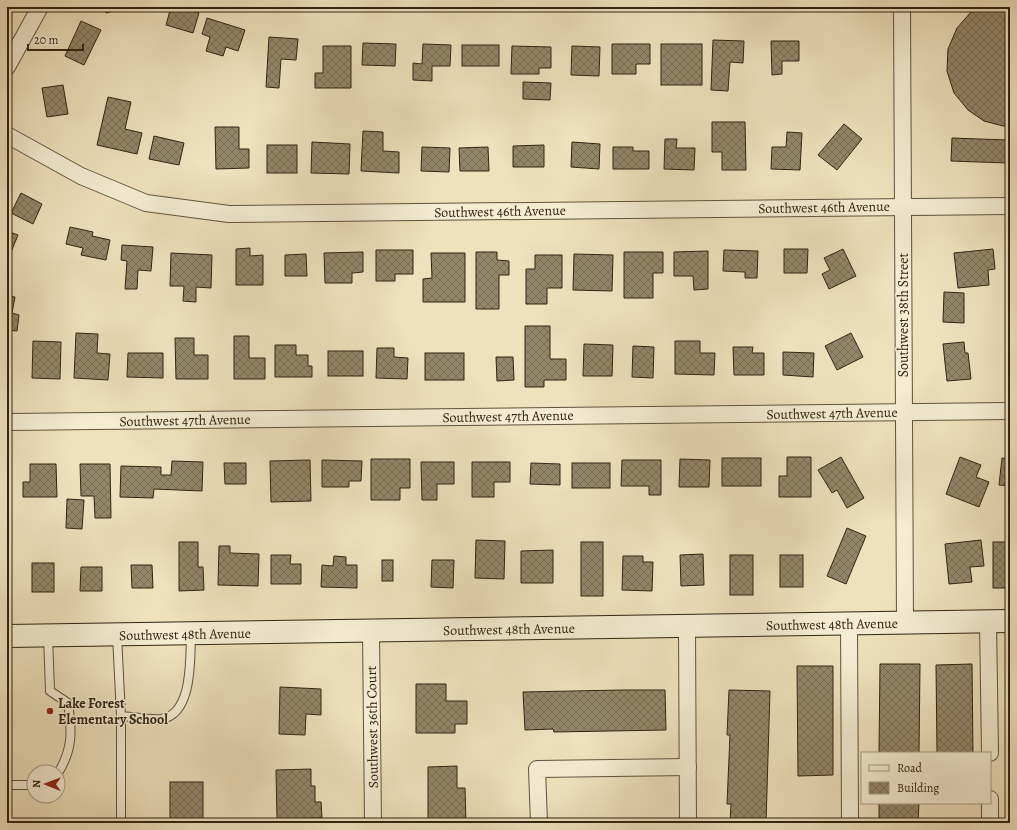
<svg xmlns="http://www.w3.org/2000/svg" width="1017" height="830" viewBox="0 0 1017 830" font-family="Alegreya,serif">
<style>
.building{fill:url(#building-cross-hatch);stroke:#312412}
.lines{fill:none;stroke-linecap:round;stroke-linejoin:round}
.lane-casing{stroke:#60533c;stroke-width:10}
.street-casing{stroke:#60533c;stroke-width:18}
.secondary-casing{stroke:#312412;stroke-width:24}
.lane{stroke:#f4ecd3;stroke-width:8}
.street{stroke:#f4ecd3;stroke-width:16}
.secondary{stroke:#f4ecd3;stroke-width:22}
.poi-dot{fill:#8f2418;stroke:#f4ecd3;stroke-width:1.5}
.labels{text-anchor:middle;stroke-width:3;stroke-linejoin:round;paint-order:stroke}
.street-label{font-size:14px;fill:#312412;stroke:#f4ecd3}
.poi-label{font-size:14px;font-weight:bold;fill:#312412;stroke:#f4ecd3;text-anchor:start}
</style>
<defs>
<pattern id="building-cross-hatch" width="8" height="8" patternUnits="userSpaceOnUse"><rect width="8" height="8" fill="#93866a"/><path d="M0 0l8 8M0 8l8-8" fill="none" stroke="#796d56"/></pattern>
</defs>
<rect width="100%" height="100%" fill="#eee1bc"/>
<filter id="stains"><feTurbulence type="fractalNoise" baseFrequency=".005" numOctaves="4"/><feColorMatrix values="0 0 0 0 .2 0 0 0 0 .09 0 0 0 0 .02 0 0 0 .5 -.17"/></filter>
<radialGradient id="worn" r=".72"><stop offset=".6" stop-color="#630" stop-opacity="0"/><stop offset="1" stop-color="#630" stop-opacity=".3"/></radialGradient>
<g class="building">
<path d="M104 7H131L106 13Z"/>
<path d="M171 7H183L199 13 193 33 166 25Z"/>
<path d="M981 7H1010V126H1003L984 121 968 110 954 93 947 71 948 49 957 28 971 12Z"/>
<path d="M207 18 245 30 238 51 226 47 223 56 206 51 210 37 202 34Z"/>
<path d="M81 21 101 30 84 65 65 56Z"/>
<path d="M269 37 298 39 296 60 281 59 279 88 266 87Z"/>
<path d="M713 40 744 41 743 63 730 62 728 91 711 90Z"/>
<path d="M771 41H799V61H782V74L772 75Z"/>
<path d="M363 43 396 44 395 66 362 65Z"/>
<path d="M423 44 451 45 450 66H432V81L413 80V63L422 64Z"/>
<path d="M612 44H650V64H636V74H612Z"/>
<rect x="661" y="44" width="41" height="41"/>
<rect x="462" y="45" width="37" height="21"/>
<path d="M323 46H351V88H315V73H323Z"/>
<path d="M512 46 551 47V68H539V74H511Z"/>
<path d="M572 46 600 47 599 76 571 75Z"/>
<path d="M523 82 551 83 550 100 523 99Z"/>
<path d="M63 85 68 114 47 117 42 88Z"/>
<path d="M108 97 131 102 125 129 142 133 137 154 97 145Z"/>
<path d="M712 122H745L746 170H722V152H712Z"/>
<path d="M844 124 862 139 837 170 818 155Z"/>
<path d="M215 127H239V149H249V168L216 169Z"/>
<path d="M363 131 383 132V151L399 152V173L361 171Z"/>
<path d="M787 132 802 133 800 170 771 169 772 147H786Z"/>
<path d="M154 136 184 143 179 165 149 159Z"/>
<path d="M952 138 1008 140 1007 163 951 161Z"/>
<path d="M665 139H677L676 148H695L694 170 664 169Z"/>
<path d="M312 142 350 144 349 174 311 173Z"/>
<path d="M572 142 600 144 599 169 571 167Z"/>
<rect x="267" y="145" width="30" height="28"/>
<path d="M544 145V167H513V146Z"/>
<path d="M422 147 450 148 449 172 421 171Z"/>
<path d="M488 147 489 171H460L459 148Z"/>
<path d="M613 147H633V151H649V169H613Z"/>
<path d="M21 193 42 204 33 224 11 213Z"/>
<path d="M70 227 93 232 92 236 110 240 106 260 81 255 83 248 66 244Z"/>
<path d="M7 231 18 235 7 262Z"/>
<path d="M122 245 153 247 151 271 138 270 137 289H125L127 261 121 260Z"/>
<path d="M250 248V256L263 255V285H236V249Z"/>
<path d="M784 249H808L807 273H784Z"/>
<path d="M843 249 856 276 829 289 822 274 830 270 824 258Z"/>
<path d="M993 249 995 269 988 270 989 285 958 288 954 253Z"/>
<path d="M376 250H413V274H395V281H376Z"/>
<path d="M724 250 758 251 757 278H745V272L723 271Z"/>
<path d="M708 251V289L694 290 693 276H674V252Z"/>
<path d="M363 252V272L352 273V283H325L324 253Z"/>
<path d="M476 252H497V260L509 261V275H499V309H476Z"/>
<path d="M624 252H663V273H653V298H624Z"/>
<path d="M171 253 212 255 211 288 196 287V302L183 301 184 286H170Z"/>
<path d="M431 253H465V302H423V279L432 278Z"/>
<path d="M306 254 307 276H285V255Z"/>
<path d="M574 254 613 255 612 291 573 290Z"/>
<path d="M535 255H562V288H547V304H526V269H535Z"/>
<path d="M944 292 964 293V323L943 322Z"/>
<path d="M7 296 15 297 12 313 19 315 17 331 7 330Z"/>
<path d="M525 326H550V359H566V380H544V387H525Z"/>
<path d="M76 333 98 334 97 353 110 354 108 380 74 378Z"/>
<path d="M851 333 863 357 837 370 825 346Z"/>
<path d="M234 336H249V358H265V379H234Z"/>
<path d="M175 338H194V355H208V379H176Z"/>
<path d="M33 341 61 342 60 379 32 378Z"/>
<path d="M675 341H700V353H715L714 375 675 374Z"/>
<path d="M964 342 965 353H968L971 379 947 381 943 344Z"/>
<path d="M584 344 613 345 612 376H583Z"/>
<path d="M275 345H296V355H308V366H312V377H275Z"/>
<path d="M633 346 654 347 653 378 632 377Z"/>
<path d="M733 347H753L752 353H764V375H734Z"/>
<path d="M377 348H394V357L408 358 407 379 376 378Z"/>
<rect x="328" y="351" width="35" height="25"/>
<path d="M783 352 814 353 813 377 783 375Z"/>
<path d="M128 353H163V378L127 377Z"/>
<rect x="425" y="353" width="39" height="27"/>
<path d="M496 357H513L514 380 497 381Z"/>
<path d="M787 457H811V497H779V476H787Z"/>
<path d="M841 457 864 498 847 508 837 490 832 493 818 470Z"/>
<path d="M960 457 981 465 976 477 989 482 979 507 946 494Z"/>
<rect x="722" y="458" width="39" height="28"/>
<path d="M1002 458 1010 459V486L999 485Z"/>
<path d="M371 459H410V488H400V500H371Z"/>
<path d="M680 459 710 460 709 487H679Z"/>
<path d="M310 460 311 501 271 502 270 461Z"/>
<path d="M322 460 362 461 361 481H349V487H322Z"/>
<path d="M622 460H661V495H649V486H621Z"/>
<path d="M172 461 203 462 202 491 154 489 153 498 120 497 121 466 161 467V475H171Z"/>
<path d="M421 462H454V484H437V500H422Z"/>
<path d="M472 462H510V482H494V497H472Z"/>
<path d="M224 463H246V484H225Z"/>
<path d="M531 463 560 464V485L530 484Z"/>
<rect x="572" y="463" width="38" height="25"/>
<path d="M30 464H56L57 497H23V482H30Z"/>
<path d="M80 464H110L111 518H95L94 496H81Z"/>
<path d="M7 478 12 483 7 488Z"/>
<path d="M67 499 84 500 82 529 66 528Z"/>
<path d="M847 528 866 536 846 584 827 576Z"/>
<path d="M476 540 505 541 504 579 475 578Z"/>
<path d="M981 540 984 566 970 567 972 582 949 584 945 544Z"/>
<path d="M179 542H198V567H203L204 590 179 591Z"/>
<rect x="581" y="542" width="22" height="54"/>
<rect x="993" y="542" width="17" height="46"/>
<path d="M219 546H230V553L259 554 258 586 218 585Z"/>
<path d="M553 550V583H521V551Z"/>
<path d="M703 554 704 585 681 586 680 555Z"/>
<path d="M271 555H291L290 564H301V584H271Z"/>
<rect x="730" y="555" width="23" height="40"/>
<rect x="780" y="555" width="23" height="32"/>
<path d="M334 556 346 557V565H357V588L321 587 322 565 333 566Z"/>
<path d="M623 556H643V562H653L652 591 622 590Z"/>
<rect x="382" y="560" width="11" height="21"/>
<path d="M432 560H454L453 588 431 587Z"/>
<rect x="32" y="563" width="22" height="29"/>
<path d="M131 565H152L153 588H132Z"/>
<path d="M81 567H102V591H80Z"/>
<path d="M880 664H920L919 753H879Z"/>
<path d="M972 664 973 753H937L936 665Z"/>
<path d="M797 666H833V775L798 776Z"/>
<path d="M416 684H446V701H467V724H455V733H416Z"/>
<path d="M280 687 321 689V715L306 714 305 735 279 734Z"/>
<path d="M621 690H665L666 730 554 732 553 729 525 730 523 692Z"/>
<path d="M729 690 770 691 766 823H730L731 804H727L730 735H727Z"/>
<path d="M457 766V788H465L466 823H428V767Z"/>
<path d="M311 769V786H315V802H321L322 818 277 819 276 770Z"/>
<rect x="170" y="782" width="33" height="41"/>
<path d="M879 803H919L918 823H879Z"/>
</g>
<g class="lines">
<g class="lane-casing">
<g id="lane">
<path d="M117 635 121 716C133 717 150 720 161 719 193 715 190 658 191 635"/>
<path d="M48 636 50 691 68 703C72 731 73 749 58 773"/>
<path d="M121 716V823"/>
<path d="M7 785H34"/>
</g>
</g>
<g class="street-casing">
<g id="street">
<path d="M902 7 905 623"/>
<path d="M7 67 40 7"/>
<path d="M7 135 81 176 146 203 229 214 1010 206"/>
<path d="M7 422 1010 411"/>
<path d="M988 621 990 753"/>
<path d="M849 624 850 823"/>
<path d="M687 627 688 823"/>
<path d="M371 632 373 823"/>
<path d="M990 799V823"/>
<path d="M539 823 537 769 688 767"/>
</g>
</g>
<g class="secondary-casing">
<path id="secondary" d="M7 636 1010 621"/>
</g>
<use href="#lane" class="lane"/>
<use href="#street" class="street"/>
<use href="#secondary" class="secondary"/>
</g>
<circle class="poi-dot" cx="50" cy="711" r="4"/>
<g class="labels">
<g class="street-label">
<text transform="translate(824 207) rotate(-1)" y="5">Southwest 46th Avenue</text>
<text transform="translate(500 211) rotate(-1)" y="5">Southwest 46th Avenue</text>
<text transform="translate(903 315) rotate(-90)" y="5">Southwest 38th Street</text>
<text transform="translate(832 413) rotate(-1)" y="5">Southwest 47th Avenue</text>
<text transform="translate(508 416) rotate(-1)" y="5">Southwest 47th Avenue</text>
<text transform="translate(185 420) rotate(-1)" y="5">Southwest 47th Avenue</text>
<text transform="translate(832 624) rotate(-1)" y="5">Southwest 48th Avenue</text>
<text transform="translate(509 629) rotate(-1)" y="5">Southwest 48th Avenue</text>
<text transform="translate(185 634) rotate(-1)" y="5">Southwest 48th Avenue</text>
<text transform="translate(372 727) rotate(-91)" y="5">Southwest 36th Court</text>
</g>
<g class="poi-label">
<text x="58" y="708">Lake Forest<tspan x="58" dy="16">Elementary School</tspan></text>
</g>
</g>
<rect width="1017" height="830" fill="none" stroke="#eee1bc" stroke-width="24"/>
<rect x="8" y="8" width="1001" height="814" fill="none" stroke="#312412" stroke-width="2"/>
<rect x="12" y="12" width="993" height="806" fill="none" stroke="#312412"/>
<rect x="861" y="752" width="130" height="52" fill="#f4ecd3" stroke="#a69c86"/>
<rect x="869" y="765" width="20" height="6" fill="#f4ecd3" stroke="#a69c86"/>
<text x="897" y="772" font-size="12" fill="#312412">Road</text>
<rect x="869" y="782" width="20" height="12" fill="url(#building-cross-hatch)" stroke="#a69c86"/>
<text x="897" y="792" font-size="12" fill="#312412">Building</text>
<g transform="translate(46 784) rotate(271)"><circle r="19" fill="#f4ecd3" stroke="#a69c86"/>
<path d="M0-3L7 15L0 10L-7 15Z" fill="#8f2418"/>
<text y="-6" font-size="11" font-weight="bold" text-anchor="middle" fill="#312412">N</text>
</g>
<path d="M28 44v6h55v-6" fill="none" stroke="#312412" stroke-width="2"/>
<text x="34" y="44" font-size="12" fill="#312412" stroke="#f4ecd3" stroke-width="3" paint-order="stroke">20 m</text>
<rect width="100%" height="100%" filter="url(#stains)"/>
<rect width="100%" height="100%" fill="url(#worn)"/>
</svg>
